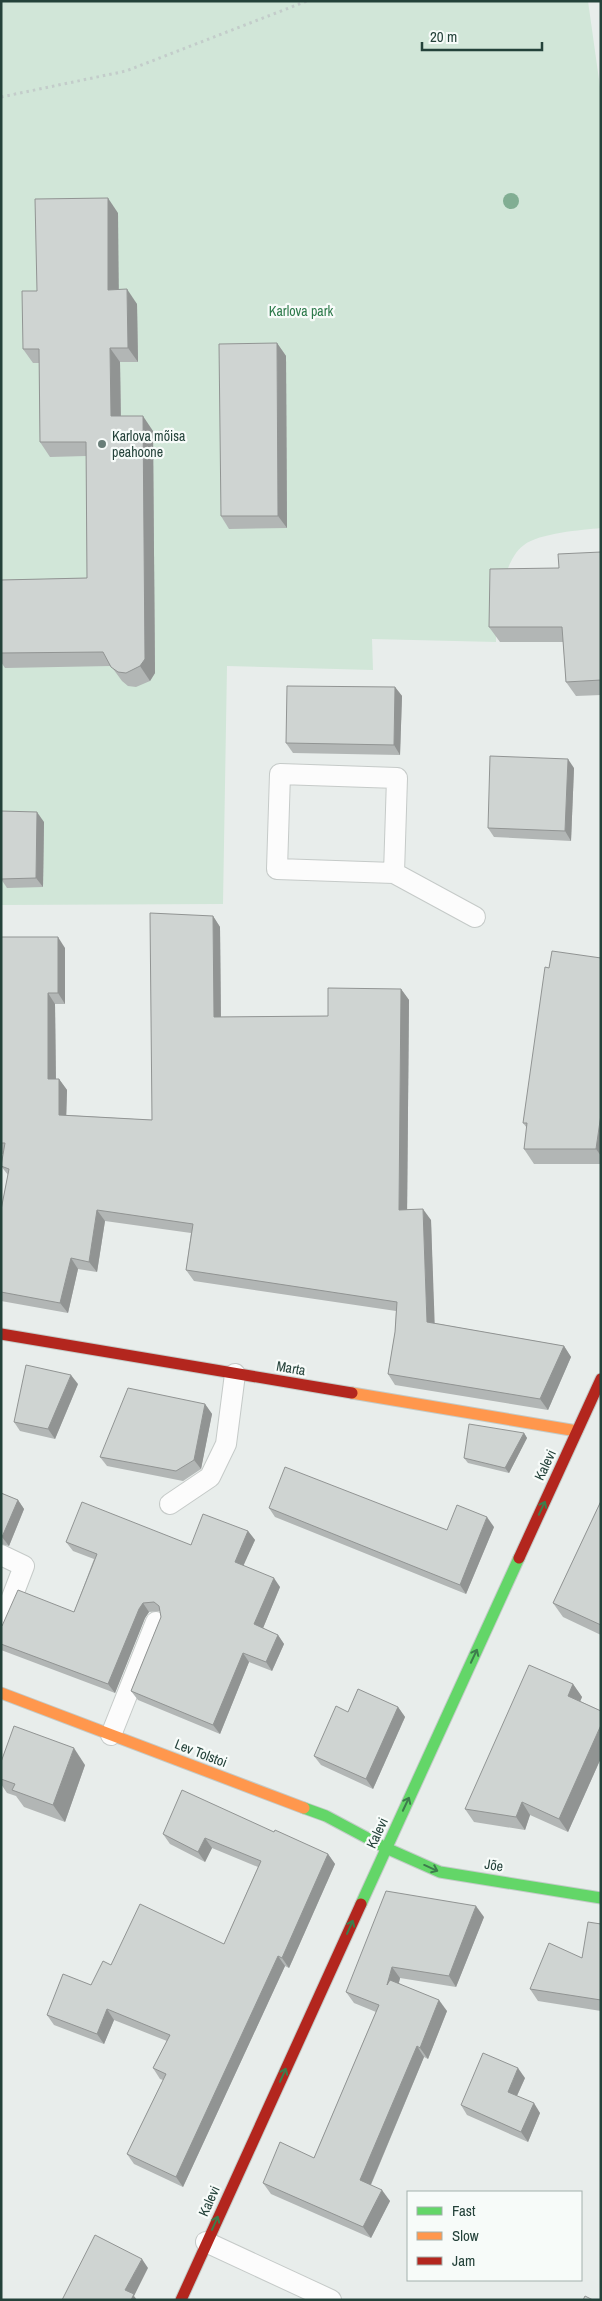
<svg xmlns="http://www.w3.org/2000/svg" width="602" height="2301" viewBox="0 0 602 2301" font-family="'Archivo Narrow',sans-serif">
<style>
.green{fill:#d1e6d8}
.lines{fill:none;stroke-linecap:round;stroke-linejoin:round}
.lane-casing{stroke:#c5cac8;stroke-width:22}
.fast-casing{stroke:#c3cbc8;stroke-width:13}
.slow-casing{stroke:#c3cbc8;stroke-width:13}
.jam-casing{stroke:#c3cbc8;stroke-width:13}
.path{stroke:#c3ccca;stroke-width:3;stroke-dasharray:2.5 4;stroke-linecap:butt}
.lane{stroke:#fcfcfc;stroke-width:20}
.fast{stroke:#63d668;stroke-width:11}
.slow{stroke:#ff974d;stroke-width:11}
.jam{stroke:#b3261e;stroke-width:11}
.tree{fill:#81ae93}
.wall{fill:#b2b6b5}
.shaded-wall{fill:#919493}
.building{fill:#cfd4d2;stroke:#919493}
.oneway{stroke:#3d7d4c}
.poi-dot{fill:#697e78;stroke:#f7fbf9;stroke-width:2}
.labels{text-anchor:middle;stroke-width:4.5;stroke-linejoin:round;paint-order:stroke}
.park-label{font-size:14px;fill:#2d7a4b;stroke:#f7fbf9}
.poi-label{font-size:14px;fill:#24423a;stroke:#f7fbf9;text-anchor:start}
.street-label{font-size:14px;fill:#24423a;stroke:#f7fbf9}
</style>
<rect width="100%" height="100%" fill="#e8edeb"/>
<path class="green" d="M1 1H588L601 94V528C582 530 539 533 524 545 513 553 509 566 504 578L497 581 496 642 372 639 373 670 227 666 223 904 1 905Z"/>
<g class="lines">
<g class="lane-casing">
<g id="lane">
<path d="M394 873 397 778 280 774 277 869 394 873 475 917"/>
<path d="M170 1504 210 1477 226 1444 235 1374"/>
<path d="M1 1555 24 1566 1 1626"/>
<path d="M111 1735 156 1622"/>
<path d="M206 2242 331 2300"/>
</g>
</g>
<g class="fast-casing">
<g id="fast">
<path d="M304 1808 326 1816 386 1848 440 1872 601 1898"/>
<path d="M361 1904 519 1558"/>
</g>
</g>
<g class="slow-casing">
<g id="slow">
<path d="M352 1393 577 1431"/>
<path d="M1 1693 304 1808"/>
</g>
</g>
<g class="jam-casing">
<g id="jam">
<path d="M1 1334 352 1393"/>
<path d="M519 1558 601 1379"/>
<path d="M181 2300 361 1904"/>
</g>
</g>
<path class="path" d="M1 97 126 71 307 1"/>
<use href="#lane" class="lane"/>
<use href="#fast" class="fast"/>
<use href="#slow" class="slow"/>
<use href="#jam" class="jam"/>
</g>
<circle class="tree" cx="511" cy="201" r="8"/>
<g class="wall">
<path d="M118 213V290L137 304 138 362H120L121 416 153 431 155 673 150 681 136 687 128 686 122 681 111 666 5 668 1 662V580L87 578 86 456 50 457 40 442 39 363H33L23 349 37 291Z"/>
<path d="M277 343 286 356 287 528 229 529 221 516Z"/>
<path d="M601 552V695L576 696 566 682 563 642H500L489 627 559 568Z"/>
<path d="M395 687 402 696 400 755 293 753 286 743Z"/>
<path d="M574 768 571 841 494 837 488 828Z"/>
<path d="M1 811 44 822 43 887 7 888 1 879Z"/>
<path d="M213 916 220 927 221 1017 328 1016 401 989 409 1000 407 1210 431 1220 434 1323 564 1346 571 1357 548 1410 395 1385 388 1374 395 1332 396 1311 194 1281 186 1270 191 1233 105 1221 97 1272 78 1269 68 1313 1 1301V1210L8 1175 1 1166 3 1154H1V937L65 948V1004H55L56 1079H59L67 1090 66 1115 152 1120Z"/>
<path d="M601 958V1164H534L524 1149 527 1128 523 1123 549 968Z"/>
<path d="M78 1384 55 1439 20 1431 14 1422Z"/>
<path d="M205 1404 212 1414 201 1469 183 1481 107 1466 100 1457Z"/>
<path d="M524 1433 527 1438 509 1473 468 1463 464 1458Z"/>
<path d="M1 1493 18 1500 24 1509 9 1546 1 1544Z"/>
<path d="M601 1501V1635L563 1617 553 1603Z"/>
<path d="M269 1508 447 1530 494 1527 466 1594 275 1517Z"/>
<path d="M248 1531 255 1540 243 1565 280 1587 263 1628 278 1635 284 1644 272 1671 249 1662 220 1734 138 1700 131 1691 161 1617 160 1611 149 1612 145 1618 115 1693 1 1650V1626L74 1612 94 1559 73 1551 66 1542 191 1545Z"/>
<path d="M573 1684 582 1697 580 1701 601 1711V1758L568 1832 530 1815 525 1830 474 1822 465 1809Z"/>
<path d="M398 1707 405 1717 373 1789 321 1765 314 1756 348 1712Z"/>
<path d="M1 1762 85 1765 65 1822 24 1807 16 1796 7 1793 1 1784Z"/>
<path d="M274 1832 328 1854 335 1864 289 1968 285 1966 183 2187 134 2164 127 2154 163 2080 160 2079 153 2068 167 2041 114 2020 104 2044 54 2025 47 2015 91 1985 111 1965 224 1944 258 1867 212 1848 205 1862 170 1844 163 1834Z"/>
<path d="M484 1917 456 1987 400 1978 399 1983 447 2011 428 2059 424 2057 371 2185 390 2201 371 2238 271 2194 263 2183 314 2158 376 2012 354 2003 346 1992Z"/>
<path d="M601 1924V2011L538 2001 530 1989 582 1958Z"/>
<path d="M525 2078 517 2096 540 2113 528 2142 467 2115 461 2105Z"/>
</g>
<g class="shaded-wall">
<path d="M108 198 118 213 119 304 108 290Z"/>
<path d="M127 289 137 304 138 362 128 348Z"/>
<path d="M277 343 286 356 287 528 278 516Z"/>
<path d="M110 348 120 362 121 431 111 416Z"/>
<path d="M143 416 153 431 155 673 150 681 140 666Z"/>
<path d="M395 687 402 696 400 755 394 745Z"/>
<path d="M568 759 574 768 571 841 565 831Z"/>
<path d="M37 812 44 822 43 887 36 878Z"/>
<path d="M213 916 220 927 221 1028 214 1017Z"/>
<path d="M58 937 65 948V1004L58 993Z"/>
<path d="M401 989 409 1000 407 1221 399 1210Z"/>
<path d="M48 993 55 1004 56 1090 48 1079Z"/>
<path d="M59 1079 67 1090 66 1126 59 1115Z"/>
<path d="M601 1114V1156L596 1149Z"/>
<path d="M423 1209 431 1220 435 1332 427 1322Z"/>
<path d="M97 1210 105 1221 97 1272 89 1262Z"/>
<path d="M71 1258 78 1269 68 1313 60 1303Z"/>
<path d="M564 1346 571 1357 548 1410 540 1399Z"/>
<path d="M71 1375 78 1384 55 1439 48 1429Z"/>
<path d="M205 1404 212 1414 201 1469 194 1460Z"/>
<path d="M524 1433 527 1438 509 1473 505 1468Z"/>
<path d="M18 1500 24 1509 9 1546 2 1537Z"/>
<path d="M487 1517 494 1527 466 1594 460 1585Z"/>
<path d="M248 1531 255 1540 241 1571 235 1562Z"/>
<path d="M274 1578 280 1587 261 1633 254 1624Z"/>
<path d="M143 1603 149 1612 145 1618 115 1693 108 1684 139 1609Z"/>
<path d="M278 1635 284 1644 272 1671 266 1662Z"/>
<path d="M243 1653 249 1662 220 1734 213 1725Z"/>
<path d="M573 1684 582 1697 577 1709 568 1696Z"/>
<path d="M398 1707 405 1717 373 1789 366 1779Z"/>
<path d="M601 1725V1758L568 1832 559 1819Z"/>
<path d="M74 1748 85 1765 65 1822 53 1805Z"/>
<path d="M522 1802 530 1815 525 1830 516 1817Z"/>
<path d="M205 1838 212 1848 205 1862 198 1852Z"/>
<path d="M328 1854 335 1864 289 1968 282 1958Z"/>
<path d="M476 1906 484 1917 456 1987 449 1976Z"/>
<path d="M278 1956 285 1966 183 2187 176 2177Z"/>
<path d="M392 1967 400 1978 395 1996 387 1985Z"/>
<path d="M439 2000 447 2011 428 2059 420 2048Z"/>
<path d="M107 2009 114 2020 104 2044 97 2034Z"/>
<path d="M417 2046 424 2057 368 2191 360 2180Z"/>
<path d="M518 2068 525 2078 514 2102 508 2092Z"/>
<path d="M534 2103 540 2113 528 2142 521 2132Z"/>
<path d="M382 2190 390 2201 371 2238 363 2227Z"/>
<path d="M142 2259 148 2268 134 2296 137 2300H131L125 2290Z"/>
</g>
<g class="building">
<path d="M108 198V290L127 289 128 348H110L111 416H143L145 659 140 666 126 673 118 672 111 667 103 652 1 653V580L87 578 86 442H40L39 349H23L22 291H37L35 199Z"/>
<path d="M277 343 278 516H221L219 344Z"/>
<path d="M601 552V680L566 682 562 627H489L490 569 559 568 558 554Z"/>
<path d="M287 686 395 687 394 745 286 743Z"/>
<path d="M490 756 568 759 565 831 488 828Z"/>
<path d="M1 811 37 812 36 878 1 879Z"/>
<path d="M150 913 213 916 214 1017 328 1016V988L401 989 399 1210 423 1209 427 1322 564 1346 540 1399 388 1374 395 1332 397 1302 186 1270 193 1224 97 1210 89 1262 71 1258 60 1303 1 1292V1210L9 1169 1 1166 5 1143H1V937H58V993H48V1079H59V1115L152 1120Z"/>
<path d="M552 951 601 958V1114L596 1149H524L527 1123H523L545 967 549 968Z"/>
<path d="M26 1365 71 1375 48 1429 14 1422Z"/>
<path d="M128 1388 205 1404 194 1460 176 1471 100 1457Z"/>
<path d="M469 1424 524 1433 505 1468 464 1458Z"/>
<path d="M285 1467 447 1530 457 1505 487 1517 460 1585 269 1508Z"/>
<path d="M1 1493 18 1500 2 1537 1 1536Z"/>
<path d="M601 1501V1625L553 1603Z"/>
<path d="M82 1502 191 1545 203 1514 248 1531 235 1562 274 1578 254 1624 278 1635 266 1662 243 1653 213 1725 131 1691 161 1617 159 1606 154 1602 143 1603 139 1609 108 1684 1 1644V1626H2L18 1590 74 1612 97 1554 66 1542Z"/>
<path d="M529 1665 573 1684 568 1696 601 1711V1725L559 1819 522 1802 516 1817 465 1809Z"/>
<path d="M358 1689 398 1707 366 1779 314 1756 336 1706 348 1712Z"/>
<path d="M14 1726 74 1748 53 1805 12 1790 15 1784 1 1779V1762Z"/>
<path d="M182 1790 274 1832 275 1830 328 1854 282 1958 278 1956 176 2177 127 2154 166 2074 153 2068 170 2035 107 2009 97 2034 47 2015 63 1974 91 1985 103 1961 111 1965 140 1904 224 1944 261 1861 205 1838 198 1852 163 1834Z"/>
<path d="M386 1891 476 1906 449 1976 392 1967 387 1985 390 1980 439 2000 420 2048 417 2046 360 2180 382 2190 363 2227 263 2183 280 2142 314 2158 379 2005 346 1992Z"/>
<path d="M588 1922 601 1924V2000L530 1989 549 1943 582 1958Z"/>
<path d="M483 2053 518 2068 508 2092 534 2103 521 2132 461 2105Z"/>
<path d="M95 2235 142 2259 125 2290 134 2294 131 2300H62Z"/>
<path d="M585 2296 593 2300H583Z"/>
</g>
<defs><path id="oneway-shaft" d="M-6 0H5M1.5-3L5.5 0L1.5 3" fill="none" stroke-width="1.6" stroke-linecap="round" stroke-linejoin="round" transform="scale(1.25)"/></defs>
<g class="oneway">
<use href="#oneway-shaft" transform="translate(542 1508) rotate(-65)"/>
<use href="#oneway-shaft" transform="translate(474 1656) rotate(-65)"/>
<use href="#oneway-shaft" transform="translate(406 1804) rotate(-65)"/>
<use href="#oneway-shaft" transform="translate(431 1868) rotate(24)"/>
<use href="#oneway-shaft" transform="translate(350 1927) rotate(-66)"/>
<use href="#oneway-shaft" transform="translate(283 2075) rotate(-66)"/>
<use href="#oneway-shaft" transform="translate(215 2223) rotate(-66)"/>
</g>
<circle class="poi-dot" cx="102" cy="444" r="5"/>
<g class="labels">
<g class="park-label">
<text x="301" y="316">Karlova park</text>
</g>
<g class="poi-label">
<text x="112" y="441">Karlova mõisa<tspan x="112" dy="16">peahoone</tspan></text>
</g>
<g class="street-label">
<text transform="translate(291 1368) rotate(10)" y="5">Marta</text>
<text transform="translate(545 1465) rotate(-65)" y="5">Kalevi</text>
<text transform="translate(201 1753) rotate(21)" y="5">Lev Tolstoi</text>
<text transform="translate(377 1833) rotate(-65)" y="5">Kalevi</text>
<text transform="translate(494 1865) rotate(9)" y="5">Jõe</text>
<text transform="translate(209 2201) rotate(-66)" y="5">Kalevi</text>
</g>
</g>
<rect width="602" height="2301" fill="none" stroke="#24423a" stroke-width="5"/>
<rect x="407" y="2191" width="175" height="90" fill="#f7fbf9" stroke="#a3b1ad"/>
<rect x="417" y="2207" width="25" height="8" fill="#63d668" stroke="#a3b1ad"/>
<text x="452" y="2216" font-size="15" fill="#24423a">Fast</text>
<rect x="417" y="2232" width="25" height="8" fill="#ff974d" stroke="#a3b1ad"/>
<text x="452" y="2241" font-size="15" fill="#24423a">Slow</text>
<rect x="417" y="2257" width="25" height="8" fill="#b3261e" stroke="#a3b1ad"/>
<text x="452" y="2266" font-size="15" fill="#24423a">Jam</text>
<path d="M422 42v8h120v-8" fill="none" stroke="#24423a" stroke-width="2.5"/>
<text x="430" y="42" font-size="15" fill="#24423a" stroke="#f7fbf9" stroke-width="4" paint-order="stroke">20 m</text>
</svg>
